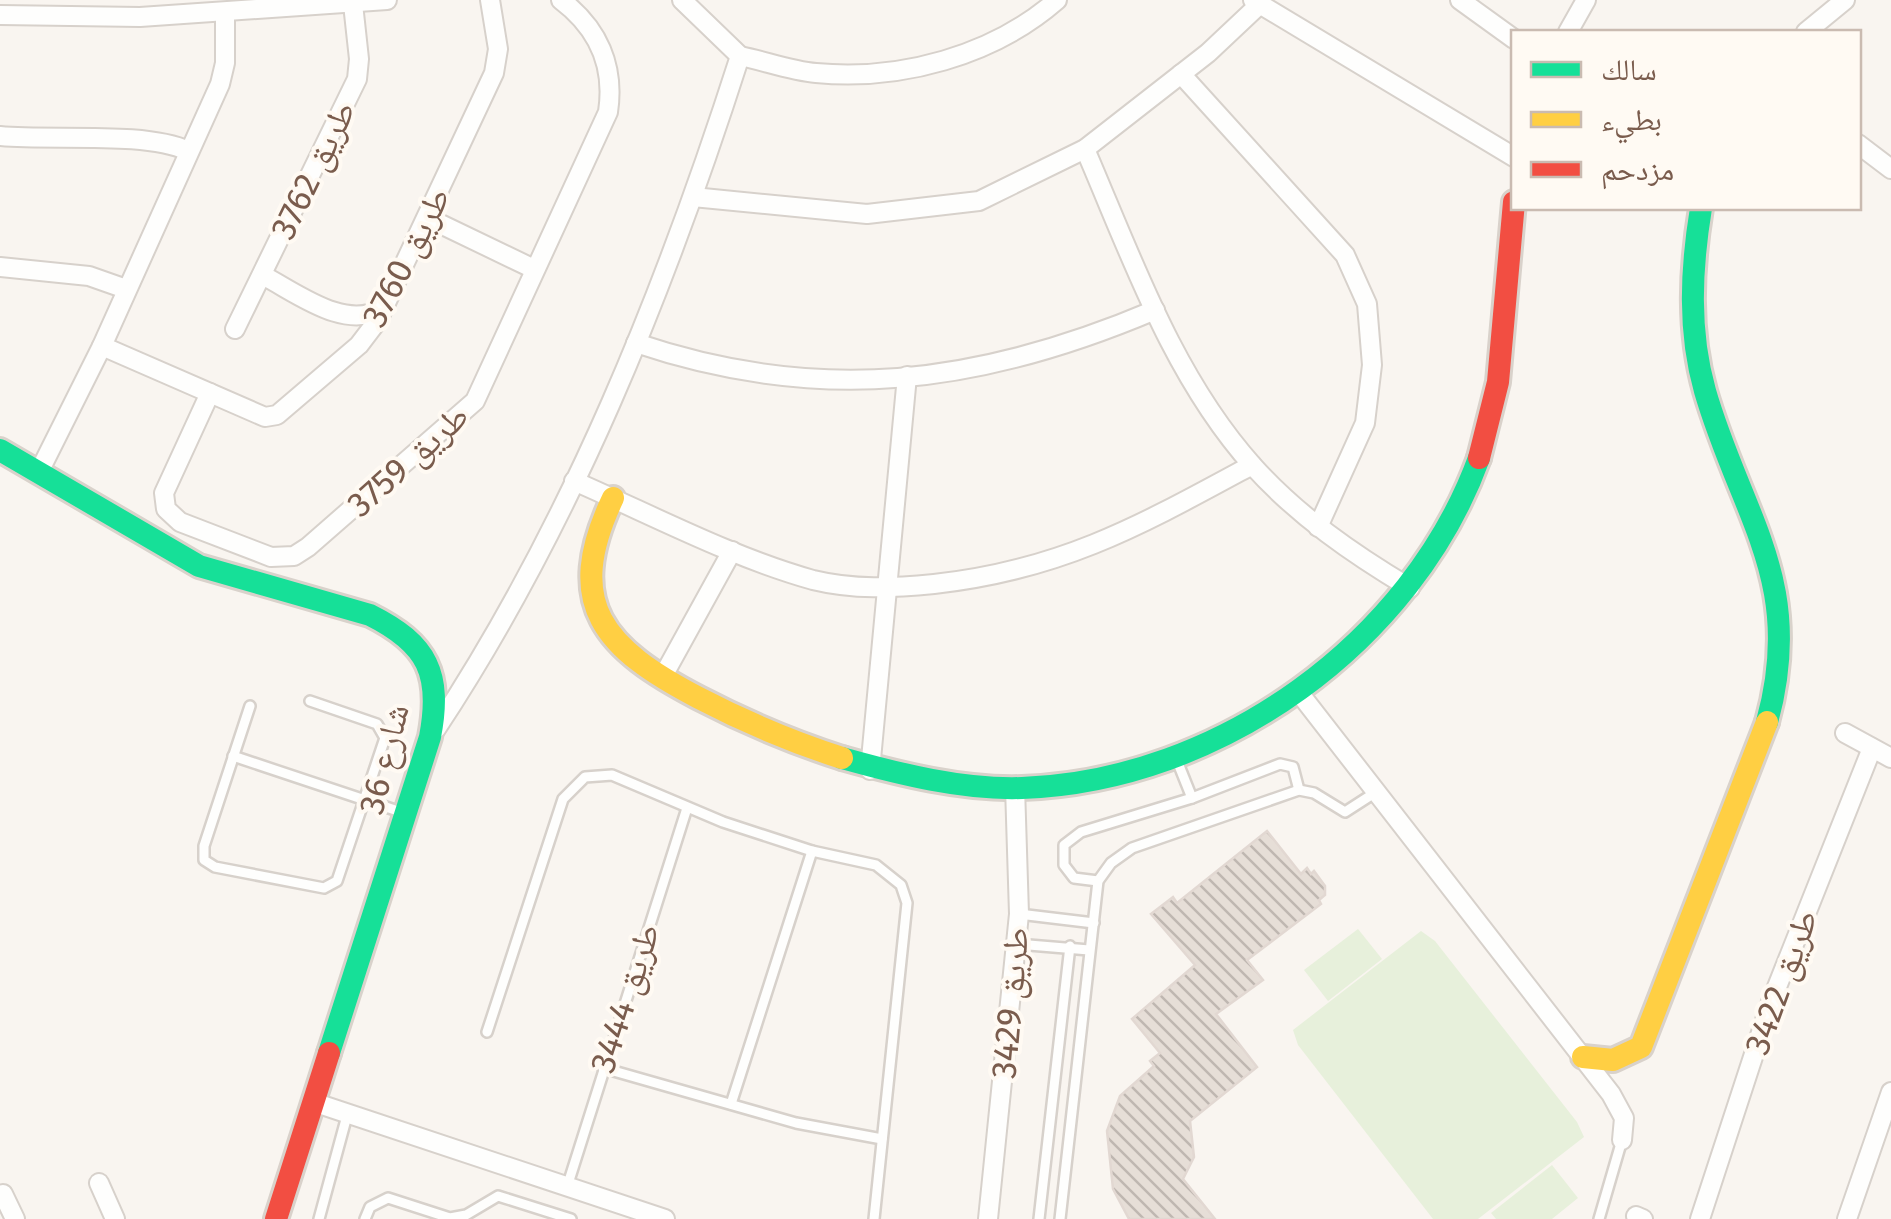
<svg xmlns="http://www.w3.org/2000/svg" width="1891" height="1219" viewBox="0 0 1891 1219" font-family="'Fira Sans','Noto Naskh Arabic',sans-serif">
<style>
.green{fill:#e7f0db}
.building{fill:url(#building-back-hatch);stroke:#e2d8d2;stroke-width:2.5}
.lines{fill:none;stroke-linecap:round;stroke-linejoin:round}
.lane-casing{stroke:#d7d1cb;stroke-width:14}
.street-casing{stroke:#d7d1cb;stroke-width:22}
.fast-casing{stroke:#d9d2cb;stroke-width:28}
.slow-casing{stroke:#d9d2cb;stroke-width:28}
.jam-casing{stroke:#d9d2cb;stroke-width:28}
.lane{stroke:#fefefd;stroke-width:9}
.street{stroke:#fefefd;stroke-width:18}
.fast{stroke:#16e098;stroke-width:22}
.slow{stroke:#ffcf43;stroke-width:22}
.jam{stroke:#f24e42;stroke-width:22}
.labels{text-anchor:middle;stroke-width:8;stroke-linejoin:round;paint-order:stroke}
.street-label{font-size:35px;fill:#7a5c4d;stroke:#fffaf3}
</style>
<defs>
<pattern id="building-back-hatch" width="6" height="6" patternUnits="userSpaceOnUse" patternTransform="scale(2.5)"><rect width="6" height="6" fill="#e6ded7"/><path d="M-1 5l2 2M0 0l6 6M5-1l2 2" fill="none" stroke="#bfb7b1"/></pattern>
</defs>
<rect width="100%" height="100%" fill="#f9f5f0"/>
<g class="green">
<path d="M1358 929 1382 959 1328 1001 1304 970Z"/>
<path d="M1421 931 1435 941 1577 1122 1584 1137 1478 1219H1433L1298 1045 1293 1030Z"/>
<path d="M1552 1165 1578 1198 1552 1219H1496L1491 1213Z"/>
</g>
<path class="building" d="M1267 831 1301 874 1307 868 1311 874 1314 871 1325 886V895L1319 900 1321 904 1247 960 1263 980 1216 1014 1257 1067 1190 1121 1194 1157 1183 1179 1215 1219H1129L1113 1189 1107 1131 1120 1096 1154 1066 1150 1061 1160 1053 1132 1019 1195 965 1151 914 1173 897 1177 903Z"/>
<g class="lines">
<g class="lane-casing">
<g id="lane">
<path d="M250 706 204 846V860L215 867 324 888 337 881 385 738 377 724 310 701"/>
<path d="M233 756 404 813"/>
<path d="M1176 758 1192 798"/>
<path d="M1098 881 1074 878 1064 865V845L1081 832 1192 798 1280 764 1293 767 1299 790"/>
<path d="M1019 914 1094 923"/>
<path d="M1017 944 1089 950"/>
<path d="M487 1032 563 799 585 777 612 775 723 822 812 851 876 865 901 885 907 903 874 1219"/>
<path d="M603 1068 796 1123 882 1139"/>
<path d="M731 1104 812 851"/>
<path d="M567 1187 687 808"/>
<path d="M319 1219 348 1112"/>
<path d="M365 1219 370 1207 388 1198 450 1218 466 1215 498 1196 571 1219"/>
<path d="M1039 1219 1070 946"/>
<path d="M1060 1219 1098 881 1111 863 1132 848 1299 790 1314 793 1345 812 1376 792"/>
<path d="M1599 1219 1622 1140"/>
</g>
</g>
<g class="street-casing">
<g id="street">
<path d="M1253 0 1514 157"/>
<path d="M1460 0 1514 39"/>
<path d="M0 15 140 17 387 0"/>
<path d="M1568 32 1586 0"/>
<path d="M1806 32 1845 0"/>
<path d="M740 56C765 61 791 71 816 73 900 81 993 56 1057 0"/>
<path d="M1181 74 1345 255 1367 304 1372 365 1365 423 1318 527"/>
<path d="M0 136C53 141 145 131 188 151"/>
<path d="M1858 144 1891 169"/>
<path d="M1085 149C1132 258 1173 377 1253 466 1298 516 1353 554 1410 588"/>
<path d="M693 197 867 214 979 201 1085 149 1208 53 1259 5"/>
<path d="M428 218 534 269"/>
<path d="M0 267 89 276 126 289"/>
<path d="M262 275C296 292 345 332 383 308"/>
<path d="M235 329 357 79 359 59 353 4"/>
<path d="M636 343C820 405 978 385 1155 310"/>
<path d="M102 346 265 417 277 415 359 345 378 320 494 73 498 49 490 0"/>
<path d="M210 393 164 493 166 509 180 522 271 557 294 556 308 547 475 401 608 112C615 66 598 28 561 0"/>
<path d="M39 472 102 346 220 84 225 63V13"/>
<path d="M574 481C652 515 731 557 813 580 854 590 893 588 934 584 1062 570 1141 525 1252 465"/>
<path d="M662 678 732 551"/>
<path d="M1297 690 1611 1094 1624 1118 1622 1140"/>
<path d="M436 729C572 523 665 290 740 56L682 0"/>
<path d="M1845 733 1891 758"/>
<path d="M870 770 907 376"/>
<path d="M316 1103 665 1219"/>
<path d="M99 1183 115 1219"/>
<path d="M3 1194 15 1219"/>
<path d="M1636 1216 1643 1219"/>
<path d="M988 1219 1019 914 1015 787"/>
<path d="M1700 1219 1771 1002 1872 748"/>
<path d="M1847 1219 1891 1092"/>
</g>
</g>
<g class="fast-casing">
<g id="fast">
<path d="M1701 208C1691 269 1688 331 1705 391 1741 516 1806 581 1767 722"/>
<path d="M0 450 199 566 370 615C428 644 442 674 430 737L329 1053"/>
<path d="M842 758C899 774 963 790 1022 788 1220 781 1412 642 1479 458"/>
</g>
</g>
<g class="slow-casing">
<g id="slow">
<path d="M613 498C562 605 605 649 699 698 745 722 792 742 842 758"/>
<path d="M1583 1057 1613 1060 1641 1047 1767 722"/>
</g>
</g>
<g class="jam-casing">
<g id="jam">
<path d="M1479 458 1498 382 1514 202"/>
<path d="M276 1219 329 1053"/>
</g>
</g>
<use href="#lane" class="lane"/>
<use href="#street" class="street"/>
<use href="#fast" class="fast"/>
<use href="#slow" class="slow"/>
<use href="#jam" class="jam"/>
</g>
<g class="labels">
<g class="street-label">
<text transform="translate(313 170) rotate(-64)" y="12">طريق 3762</text>
<text transform="translate(406 257) rotate(-63)" y="12">طريق 3760</text>
<text transform="translate(408 460) rotate(-42)" y="12">طريق 3759</text>
<text transform="translate(384 759) rotate(-76)" y="12">شارع 36</text>
<text transform="translate(1781 982) rotate(-70)" y="12">طريق 3422</text>
<text transform="translate(625 998) rotate(-72)" y="12">طريق 3444</text>
<text transform="translate(1010 1003) rotate(-85)" y="12">طريق 3429</text>
</g>
</g>
<rect x="1511" y="30" width="350" height="180" fill="#fffaf3" stroke="#cabbb1" stroke-width="2.5"/>
<rect x="1531" y="62" width="50" height="15" fill="#16e098" stroke="#cabbb1" stroke-width="2.5"/>
<text x="1601" y="80" font-size="30" fill="#7a5c4d">سالك</text>
<rect x="1531" y="112" width="50" height="15" fill="#ffcf43" stroke="#cabbb1" stroke-width="2.5"/>
<text x="1601" y="130" font-size="30" fill="#7a5c4d">بطيء</text>
<rect x="1531" y="162" width="50" height="15" fill="#f24e42" stroke="#cabbb1" stroke-width="2.5"/>
<text x="1601" y="180" font-size="30" fill="#7a5c4d">مزدحم</text>
</svg>
